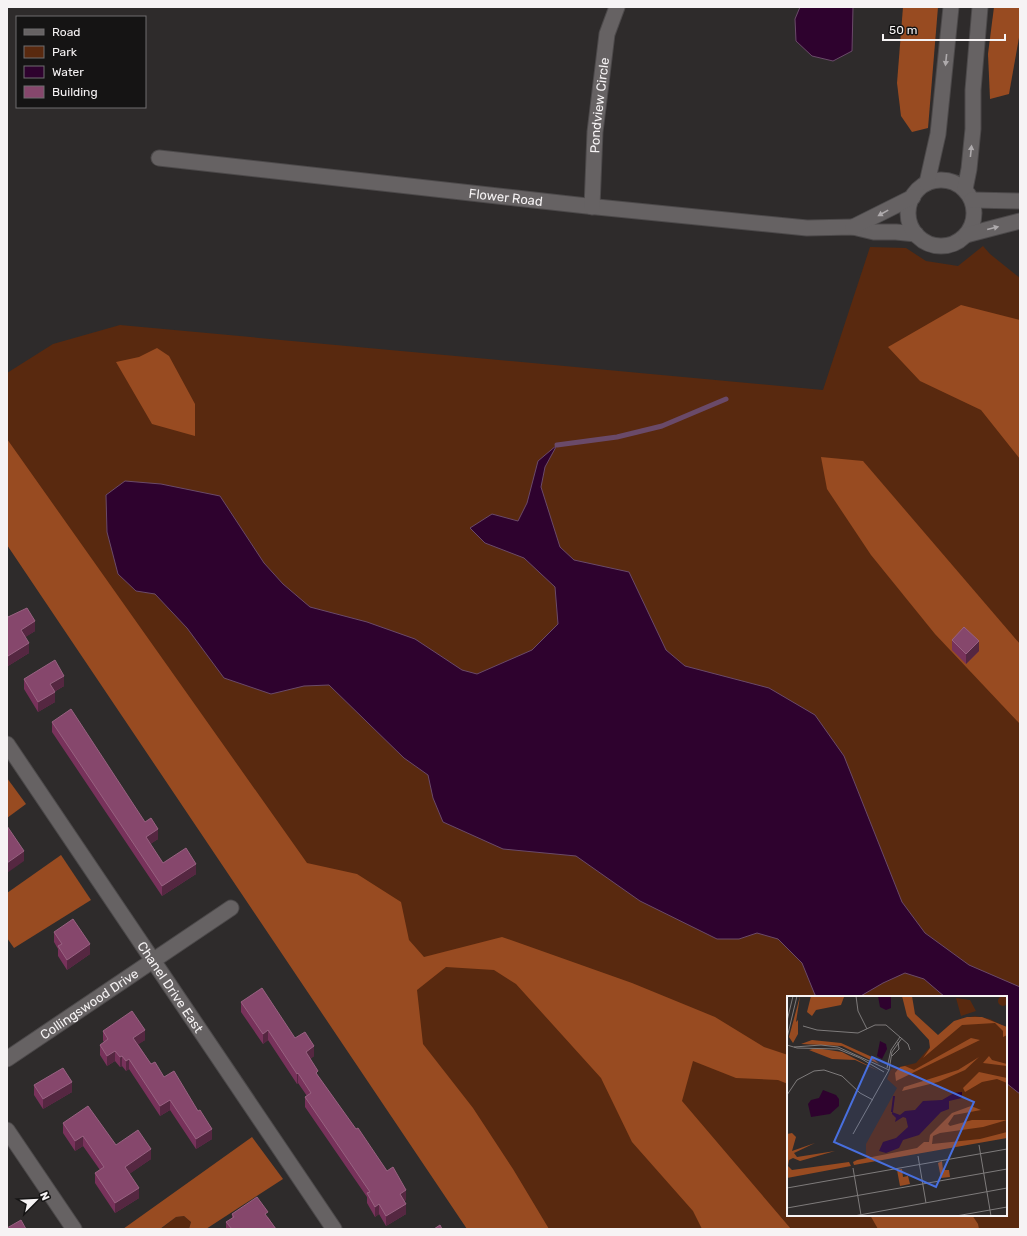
<svg xmlns="http://www.w3.org/2000/svg" width="1027" height="1236" viewBox="0 0 1027 1236" font-family="Rubik,sans-serif">
<style>
.green{fill:#59290f;fill-rule:evenodd}
.forest{fill:#984b21}
.water{fill:#2e022e;stroke:#6a4a69}
.lines{fill:none;stroke-linecap:round;stroke-linejoin:round}
.stream{stroke:#6a4a69;stroke-width:5}
.minor-casing{stroke:#4c494a;stroke-width:17}
.minor{stroke:#666263;stroke-width:15}
.wall{fill:#78325b}
.shaded-wall{fill:#552741}
.building{fill:#86476c;stroke:#986281}
.oneway{fill:#aeaaac}
.labels{text-anchor:middle;stroke-width:3;stroke-linejoin:round;paint-order:stroke}
.street-label{font-size:13px;fill:#f6f3f4;stroke:#151414}
.inset-river{fill:none;stroke:#2e022e;stroke-width:2}
.inset-road{fill:none;stroke:#7e7b7b;stroke-width:1}
.view{fill:#486fde;fill-opacity:0.15;stroke:#486fde;stroke-width:2}
.inset-edge{fill:none;stroke:#f6f3f4;stroke-width:2}
</style>
<rect width="100%" height="100%" fill="#2e2b2b"/>
<g class="green">
<path d="M983 246 990 254 1020 278V1229H500L7 500V373L53 344 120 325 823 390 870 247 906 248 926 261 958 266ZM788 997H1006V1215H788Z"/>
<path d="M184 1216 191 1222 189 1229H161L176 1217Z"/>
</g>
<g class="forest">
<path d="M903 7H938L928 128 912 132 901 116 897 83Z"/>
<path d="M994 7H1020V32L1009 94 990 99 988 54Z"/>
<path d="M961 305 1020 320V459L981 410 920 381 888 347Z"/>
<path d="M157 348 169 356 195 404V436L152 424 116 362 139 357Z"/>
<path d="M7 439 307 863 357 874 401 902 409 940 424 957 502 937 632 983 715 1017 764 1047 788 1055V1084L778 1080 736 1078 693 1061 682 1101 791 1229H702L693 1211 632 1142 601 1078 516 984 494 970 446 967 417 990 423 1044 473 1108 513 1169 549 1229H467L7 545Z"/>
<path d="M821 457 863 461 1020 644V724L935 634 871 555 827 489Z"/>
<path d="M7 778 26 804 7 818Z"/>
<path d="M61 855 91 900 14 948 7 938V893Z"/>
<path d="M252 1137 283 1179 206 1229H189L191 1222 184 1216 176 1217 160 1229H123Z"/>
<path d="M870 1215H972L978 1224 979 1229H878Z"/>
</g>
<g class="water">
<path d="M800 7H853L852 51 833 61 812 56 796 41 795 19Z"/>
<path d="M557 445 545 467 541 487 560 547 574 560 629 572 666 650 685 666 769 688 815 715 844 756 902 902 925 933 969 965 1020 987V1094L1006 1083V997H945L924 979 905 973 883 983 859 997H819L815 995 802 963 778 939 757 933 739 939H717L640 901 576 856 503 849 443 822 433 798 428 775 404 758 329 685 304 686 271 694 224 678 187 628 155 594 136 591 118 574 107 532 106 495 125 481 161 484 220 496 264 563 283 584 310 607 367 622 415 639 462 670 477 674 532 650 558 624 555 587 524 558 485 543 470 528 492 514 518 521 527 503 538 461Z"/>
</g>
<g class="lines">
<path class="stream" d="M557 445 617 437 662 426 726 399"/>
<g class="minor-casing">
<g id="minor">
<path id="s1" d="M159 158 587 206 807 228 853 227 874 232H896L916 234"/>
<circle cx="941" cy="213" r="33"/>
<path d="M927 183 938 134 951 7"/>
<path d="M965 189 969 169 973 129V90L980 7"/>
<path d="M972 200 1020 201"/>
<path id="s2" d="M592 207 595 132 607 34 617 7"/>
<path d="M853 227 913 197"/>
<path d="M966 235 1020 221"/>
<path id="s3" d="M7 744 334 1229"/>
<path id="s4" d="M7 1059 231 908"/>
<path d="M7 1130 74 1229"/>
</g>
</g>
<use href="#minor" class="minor"/>
</g>
<g class="wall">
<path d="M7 615 8 617 35 631 25 637 29 653 8 666 7 664Z"/>
<path d="M952 640 979 651 966 664 952 650Z"/>
<path d="M24 679 64 686 54 692 55 702 38 712 24 689Z"/>
<path d="M52 722 145 822 158 839 150 844 163 863 196 874 162 896 52 732Z"/>
<path d="M54 932 90 954 67 970 58 956V949L54 942Z"/>
<path d="M241 1002 295 1038 314 1056 310 1059 318 1076 406 1200 404 1201 406 1214 386 1226 379 1214 375 1217 367 1203V1197L305 1107V1097L307 1096 298 1083 297 1084 268 1040 263 1044 241 1012Z"/>
<path d="M103 1031 145 1040 138 1044 151 1064 164 1077 212 1139 196 1149 170 1110 160 1116 129 1069 126 1071 122 1066 120 1067 115 1061 107 1066 100 1055V1045L104 1042 103 1041Z"/>
<path d="M34 1085 72 1092 43 1109 34 1095Z"/>
<path d="M63 1123 151 1159 129 1174 139 1198 115 1213 95 1183V1173L100 1170 83 1146 75 1151 63 1133Z"/>
<path d="M232 1214 268 1217 276 1229H226V1222L232 1218Z"/>
</g>
<g class="shaded-wall">
<path d="M35 621V631L21 640V630Z"/>
<path d="M979 641V651L966 664V654Z"/>
<path d="M29 643V653L8 666V656Z"/>
<path d="M64 676V686L50 694V684Z"/>
<path d="M55 692V702L38 712V702Z"/>
<path d="M158 829V839L146 847V837Z"/>
<path d="M24 851V861L7 873V863Z"/>
<path d="M196 864V874L162 896V886Z"/>
<path d="M90 944V954L67 970V960Z"/>
<path d="M145 1030V1040L133 1048V1038Z"/>
<path d="M268 1030V1040L263 1044V1034Z"/>
<path d="M314 1046V1056L306 1062V1052Z"/>
<path d="M115 1051V1061L107 1066V1056Z"/>
<path d="M122 1056V1066L120 1067V1057Z"/>
<path d="M129 1059V1069L126 1071V1061Z"/>
<path d="M298 1073V1083L297 1084V1074Z"/>
<path d="M72 1082V1092L43 1109V1099Z"/>
<path d="M170 1100V1110L160 1116V1106Z"/>
<path d="M212 1129V1139L196 1149V1139Z"/>
<path d="M83 1136V1146L75 1151V1141Z"/>
<path d="M151 1149V1159L125 1177V1167Z"/>
<path d="M139 1188V1198L115 1213V1203Z"/>
<path d="M406 1190V1200L400 1204V1194Z"/>
<path d="M379 1204V1214L375 1217V1207Z"/>
<path d="M406 1204V1214L386 1226V1216Z"/>
</g>
<g class="building">
<path d="M27 608 35 621 21 630 29 643 8 656 7 654V615L8 617Z"/>
<path d="M964 627 979 641 966 654 952 640Z"/>
<path d="M55 660 64 676 50 684 55 692 38 702 24 679Z"/>
<path d="M71 709 145 822 151 818 158 829 146 837 163 863 186 848 196 864 162 886 52 722Z"/>
<path d="M7 826 24 851 7 863Z"/>
<path d="M73 919 90 944 67 960 58 946 62 944 54 932Z"/>
<path d="M262 988 295 1038 305 1032 314 1046 306 1052 318 1071 316 1073 356 1129 358 1128 387 1171 393 1167 406 1190 400 1194 406 1204 386 1216 379 1204 375 1207 367 1193 370 1192 305 1097 311 1093 298 1073 297 1074 268 1030 263 1034 241 1002Z"/>
<path d="M132 1011 145 1030 133 1038 151 1064 155 1062 164 1077 174 1071 198 1111 200 1110 212 1129 196 1139 170 1100 160 1106 129 1059 126 1061 122 1056 120 1057 115 1051 107 1056 100 1045 108 1039 103 1031Z"/>
<path d="M63 1068 72 1082 43 1099 34 1085Z"/>
<path d="M88 1106 116 1145 138 1130 151 1149 125 1167 139 1188 115 1203 95 1173 104 1167 83 1136 75 1141 63 1123Z"/>
<path d="M257 1197 268 1212 265 1214 276 1229H232L226 1222 234 1217 232 1214Z"/>
<path d="M21 1220 26 1229H7V1228Z"/>
<path d="M440 1225 442 1229H434Z"/>
</g>
<defs><path id="oneway-solid" d="M-6-.8H1V-3.2L6.5 0L1 3.2V.8H-6Z"/></defs>
<g class="oneway">
<use href="#oneway-solid" transform="translate(946 60) rotate(96)"/>
<use href="#oneway-solid" transform="translate(971 151) rotate(-84)"/>
<use href="#oneway-solid" transform="translate(883 213) rotate(151)"/>
<use href="#oneway-solid" transform="translate(993 228) rotate(-14)"/>
</g>
<g class="labels">
<g class="street-label">
<text dy="5" stroke="none"><textPath href="#s2" startOffset="102">Pondview Circle</textPath></text>
<text dy="5" stroke="none"><textPath href="#s1" startOffset="349">Flower Road</textPath></text>
<text dy="5" stroke="none"><textPath href="#s3" startOffset="293">Chanel Drive East</textPath></text>
<text dy="5" stroke="none"><textPath href="#s4" startOffset="99">Collingswood Drive</textPath></text>
</g>
</g>
<g transform="translate(787 996)">
<rect width="220" height="220" fill="#2e2b2b"/>
<path d="M211 5a5 5 0 1 1 10 0a5 5 0 1 1-10 0ZM169 2 183 4 189 15 174 20ZM188 20 203 23 220 32V140L79 165V148L110 92 100 83 104 73 129 67 161 30 173 23Z" fill="#59290f"/>
<path d="M13 0 9 26 11 24V38L6 47 2 41ZM24 0H57V1L54 9 29 14 25 20 20 16ZM115 0H125L128 18 151 39 167 25 180 21H195L220 31V39L216 41V35L208 27 175 29 136 62 143 52 142 44 120 20ZM184 42 193 44 109 85 108 77 113 71 118 70 127 74ZM25 44 54 47 85 61 92 68 55 50 14 48ZM29 52 55 56 92 75 68 64 45 63 22 54ZM202 60 205 64 220 68V70L196 67ZM192 61 178 74 151 86 115 95 117 91 171 74ZM192 76 220 82V87L210 83 195 86 178 96 176 92ZM184 110 194 114 167 119 161 128 163 130 185 124H220L196 131 153 137 146 140 145 148 193 143 220 136V142L67 169 66 166 70 164 130 152 137 146H142L143 139 165 117ZM5 137 9 141 5 155 28 147 7 157 10 161 48 155 13 165 6 162 2 164 1 170 5 174 62 166 64 170 0 182V138ZM155 165 156 174H162L163 181 154 182 151 167ZM115 173 116 181 121 180 123 188 113 190 110 174Z" fill="#984b21"/>
<path d="M91 0H104V12L99 14 93 11ZM93 45 99 48 100 53 95 63 90 60ZM36 94 49 99 52 103V110L43 118 24 121 21 108 24 104 32 102ZM175 96V102L162 105V113L154 116 132 139 116 144 112 152 99 157 92 155 96 146 109 142 121 131 119 122 116 121 108 126 109 122 105 118V116L113 119 118 115 128 114 136 105 155 104 167 97Z" fill="#2e022e"/>
<path class="inset-river" d="M105 116 107 100"/>
<path class="inset-road" d="M69 0 71 15 80 33M0 25 6 0M16 30 30 34 71 37 88 29H99L121 48 123 54M0 42 10 0M0 49 10 52 51 53 73 62 97 76M7 51 34 49 51 51 102 74 66 138M105 60 112 53 111 46M100 72 104 54 113 41M102 74 105 56 115 42M0 99 10 84 27 75 37 74 55 80 73 97 86 104M192 149 204 220M131 160 139 207M66 172 74 219M0 192 220 153M0 212 220 173M67 220 220 192M169 220 220 211"/>
<path class="view" d="M85 61 187 106 149 191 47 146Z"/>
<rect width="220" height="220" class="inset-edge"/>
</g>
<rect width="1027" height="1236" fill="none" stroke="#f6f3f4" stroke-width="16"/>
<rect x="16" y="16" width="130" height="92" fill="#151414" stroke="#6f6d6e"/>
<rect x="24" y="29" width="20" height="6" fill="#666263" stroke="#6f6d6e"/>
<text x="52" y="36" font-size="12" fill="#f6f3f4">Road</text>
<rect x="24" y="46" width="20" height="12" fill="#59290f" stroke="#6f6d6e"/>
<text x="52" y="56" font-size="12" fill="#f6f3f4">Park</text>
<rect x="24" y="66" width="20" height="12" fill="#2e022e" stroke="#6f6d6e"/>
<text x="52" y="76" font-size="12" fill="#f6f3f4">Water</text>
<rect x="24" y="86" width="20" height="12" fill="#86476c" stroke="#6f6d6e"/>
<text x="52" y="96" font-size="12" fill="#f6f3f4">Building</text>
<g transform="translate(36 1200) rotate(66)" stroke="#151414" stroke-width="3" paint-order="stroke">
<path d="M0-3L7 15L0 10L-7 15Z" fill="#f6f3f4"/>
<text y="-6" font-size="11" font-weight="bold" text-anchor="middle" fill="#f6f3f4">N</text>
</g>
<path d="M883 34v6h122v-6" fill="none" stroke="#f6f3f4" stroke-width="2"/>
<text x="889" y="34" font-size="12" fill="#f6f3f4" stroke="#151414" stroke-width="3" paint-order="stroke">50 m</text>
</svg>
